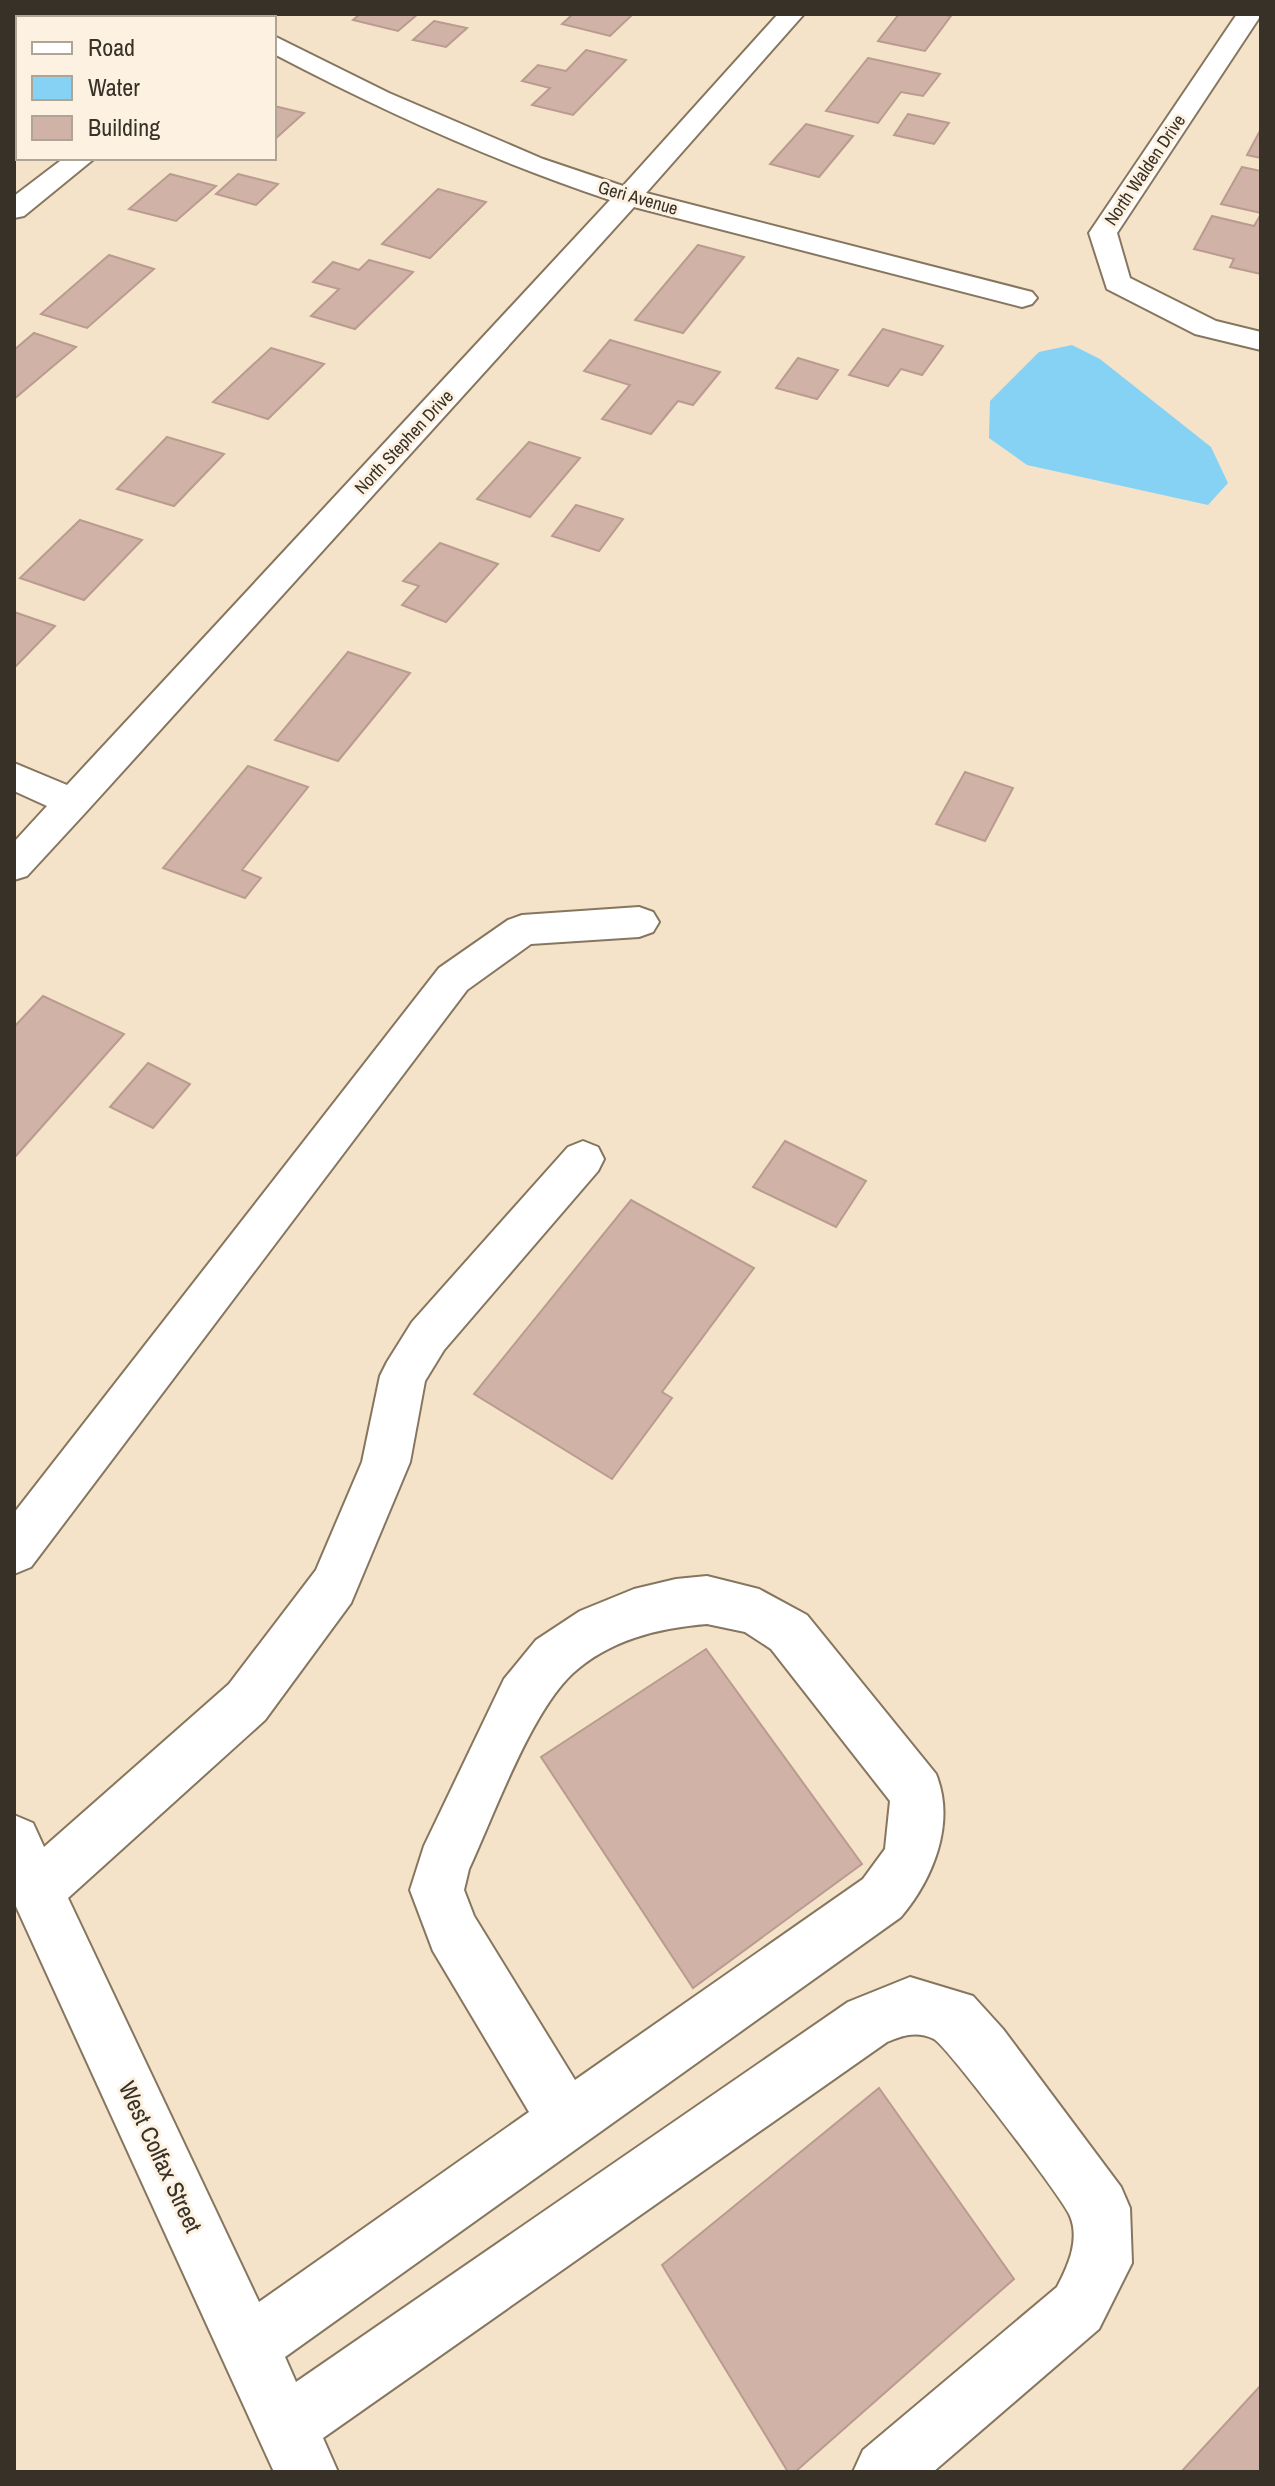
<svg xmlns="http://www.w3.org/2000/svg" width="1275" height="2486" viewBox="0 0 1275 2486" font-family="'Archivo Narrow',sans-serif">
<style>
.water{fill:#86d2f5}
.building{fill:#d1b2a7;stroke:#b99b8f;stroke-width:2}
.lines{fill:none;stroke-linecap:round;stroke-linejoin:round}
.minor-casing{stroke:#86765f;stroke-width:4}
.minor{fill:#fff;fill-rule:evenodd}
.labels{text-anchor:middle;stroke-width:6;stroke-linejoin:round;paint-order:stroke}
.far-street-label{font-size:18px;fill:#383127;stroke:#fdf2e2}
.near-street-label{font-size:24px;fill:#383127;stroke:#fdf2e2}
</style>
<rect width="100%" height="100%" fill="#f5e3c9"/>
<path class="water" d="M1072 345 1100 359 1211 447 1228 483 1208 505 1027 465 989 438 990 401 1039 352Z"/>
<g class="building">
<path d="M360 14H418L398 31 353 20Z"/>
<path d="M573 14H633L610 36 562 24Z"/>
<path d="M899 14H941L951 16 925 51 878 41Z"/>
<path d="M434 21 467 28 446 47 413 40Z"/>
<path d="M586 50 626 60 573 115 532 105 550 88 522 81 538 65 566 71Z"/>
<path d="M868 58 940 74 923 96 901 92 878 123 826 111Z"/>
<path d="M274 106 304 113 274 140Z"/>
<path d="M908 114 949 123 934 144 894 135Z"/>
<path d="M806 124 853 136 819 177 770 164Z"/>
<path d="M1261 129V158L1247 155Z"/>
<path d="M1242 167 1261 171V213L1221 204Z"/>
<path d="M170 174 216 186 176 221 129 209Z"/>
<path d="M238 174 278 184 256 205 216 194Z"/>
<path d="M438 189 486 202 430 258 382 244Z"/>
<path d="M1261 214V274L1230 267 1234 259 1194 249 1212 216 1254 226Z"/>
<path d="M698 245 744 257 683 333 635 320Z"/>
<path d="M109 255 154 269 87 328 41 314Z"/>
<path d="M369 260 413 272 355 329 311 316 339 289 313 282 333 262 359 270Z"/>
<path d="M883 329 943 346 922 375 901 369 888 386 849 375Z"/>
<path d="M34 333 76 347 14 399V350Z"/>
<path d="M610 340 720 372 693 405 678 401 651 434 602 419 630 385 584 371Z"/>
<path d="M271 348 324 364 268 419 213 402Z"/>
<path d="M798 358 838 370 817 399 776 388Z"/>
<path d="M167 437 224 454 174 506 117 489Z"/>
<path d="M529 442 580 458 530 517 477 499Z"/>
<path d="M576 505 623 519 599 551 552 536Z"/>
<path d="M80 520 142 540 84 600 20 578Z"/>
<path d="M440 543 498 564 446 622 402 605 419 586 403 581Z"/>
<path d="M14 612 55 626 14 668Z"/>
<path d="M348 652 410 673 338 761 275 740Z"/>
<path d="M248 766 308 787 242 870 261 878 245 898 163 868Z"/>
<path d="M965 772 1013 788 985 841 936 824Z"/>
<path d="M43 996 124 1034 14 1158V1027Z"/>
<path d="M148 1063 190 1084 153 1128 110 1107Z"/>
<path d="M785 1141 866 1181 836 1227 753 1187Z"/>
<path d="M631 1200 754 1268 662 1392 672 1398 612 1479 474 1394Z"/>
<path d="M706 1649 862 1864 693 1988 541 1757Z"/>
<path d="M879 2088 1014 2279 795 2472H788L662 2265Z"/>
<path d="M1261 2385V2472H1181Z"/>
</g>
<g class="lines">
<g class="minor-casing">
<g id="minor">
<path d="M778 14H804L646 193 1032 292 1037 298 1032 304 1022 307 634 207 86 812 27 876 14 880V842L47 806 14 791V763L67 785 610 200C493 161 383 111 274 54V36L389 93 543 159 623 186Z"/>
<path d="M1237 14 1261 15 1117 233 1130 278 1216 321 1261 332V350L1195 334 1107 289 1089 233Z"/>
<path d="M64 158H95L24 216 14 218V196Z"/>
<path d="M639 907 653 912 659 922 653 932 639 937 531 944 467 990 31 1567 14 1574V1513L439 968 508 920 522 915Z"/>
<path d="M583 1141 598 1147 604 1159 598 1171 444 1350 425 1381 410 1462 351 1603 265 1720 68 1898 259 2302 529 2112 433 1951 410 1890 424 1846 504 1679 536 1640 580 1611 634 1589 676 1579 707 1576 759 1589 807 1615 936 1774C956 1823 933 1879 901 1917L285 2357 296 2382 848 2002 910 1977 973 1996 1003 2029 1121 2187 1130 2208 1132 2263 1099 2329 933 2472H853L863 2450 1057 2287C1068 2266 1080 2240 1070 2216 1063 2199 946 2045 934 2039 917 2031 904 2035 887 2042L323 2438 338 2472H274L14 1902V1815L33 1823 44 1847 229 1684 316 1570 362 1462 380 1376 387 1362 412 1322 568 1147ZM707 1624 745 1632 771 1649 890 1801 885 1849 863 1879 575 2080 474 1916 464 1890 469 1869C494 1815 530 1714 572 1674 609 1640 658 1628 707 1624Z"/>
</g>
</g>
<use href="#minor" class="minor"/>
</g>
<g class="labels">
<g class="far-street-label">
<text transform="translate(1145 170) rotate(-56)" y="6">North Walden Drive</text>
<text transform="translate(638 198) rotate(16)" y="6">Geri Avenue</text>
<text transform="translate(404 442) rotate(-47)" y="6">North Stephen Drive</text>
</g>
<g class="near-street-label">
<text transform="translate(160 2157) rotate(65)" y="8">West Colfax Street</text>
</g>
</g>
<rect width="1275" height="2486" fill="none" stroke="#383127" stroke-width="32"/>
<rect x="16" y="16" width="260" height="144" fill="#fdf2e2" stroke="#aea597" stroke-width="2"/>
<rect x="32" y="42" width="40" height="12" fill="#ffffff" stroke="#aea597" stroke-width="2"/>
<text x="88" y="56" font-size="24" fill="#383127">Road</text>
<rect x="32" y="76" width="40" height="24" fill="#86d2f5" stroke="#aea597" stroke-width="2"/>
<text x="88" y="96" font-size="24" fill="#383127">Water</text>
<rect x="32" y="116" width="40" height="24" fill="#d1b2a7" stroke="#aea597" stroke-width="2"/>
<text x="88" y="136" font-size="24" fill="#383127">Building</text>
</svg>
